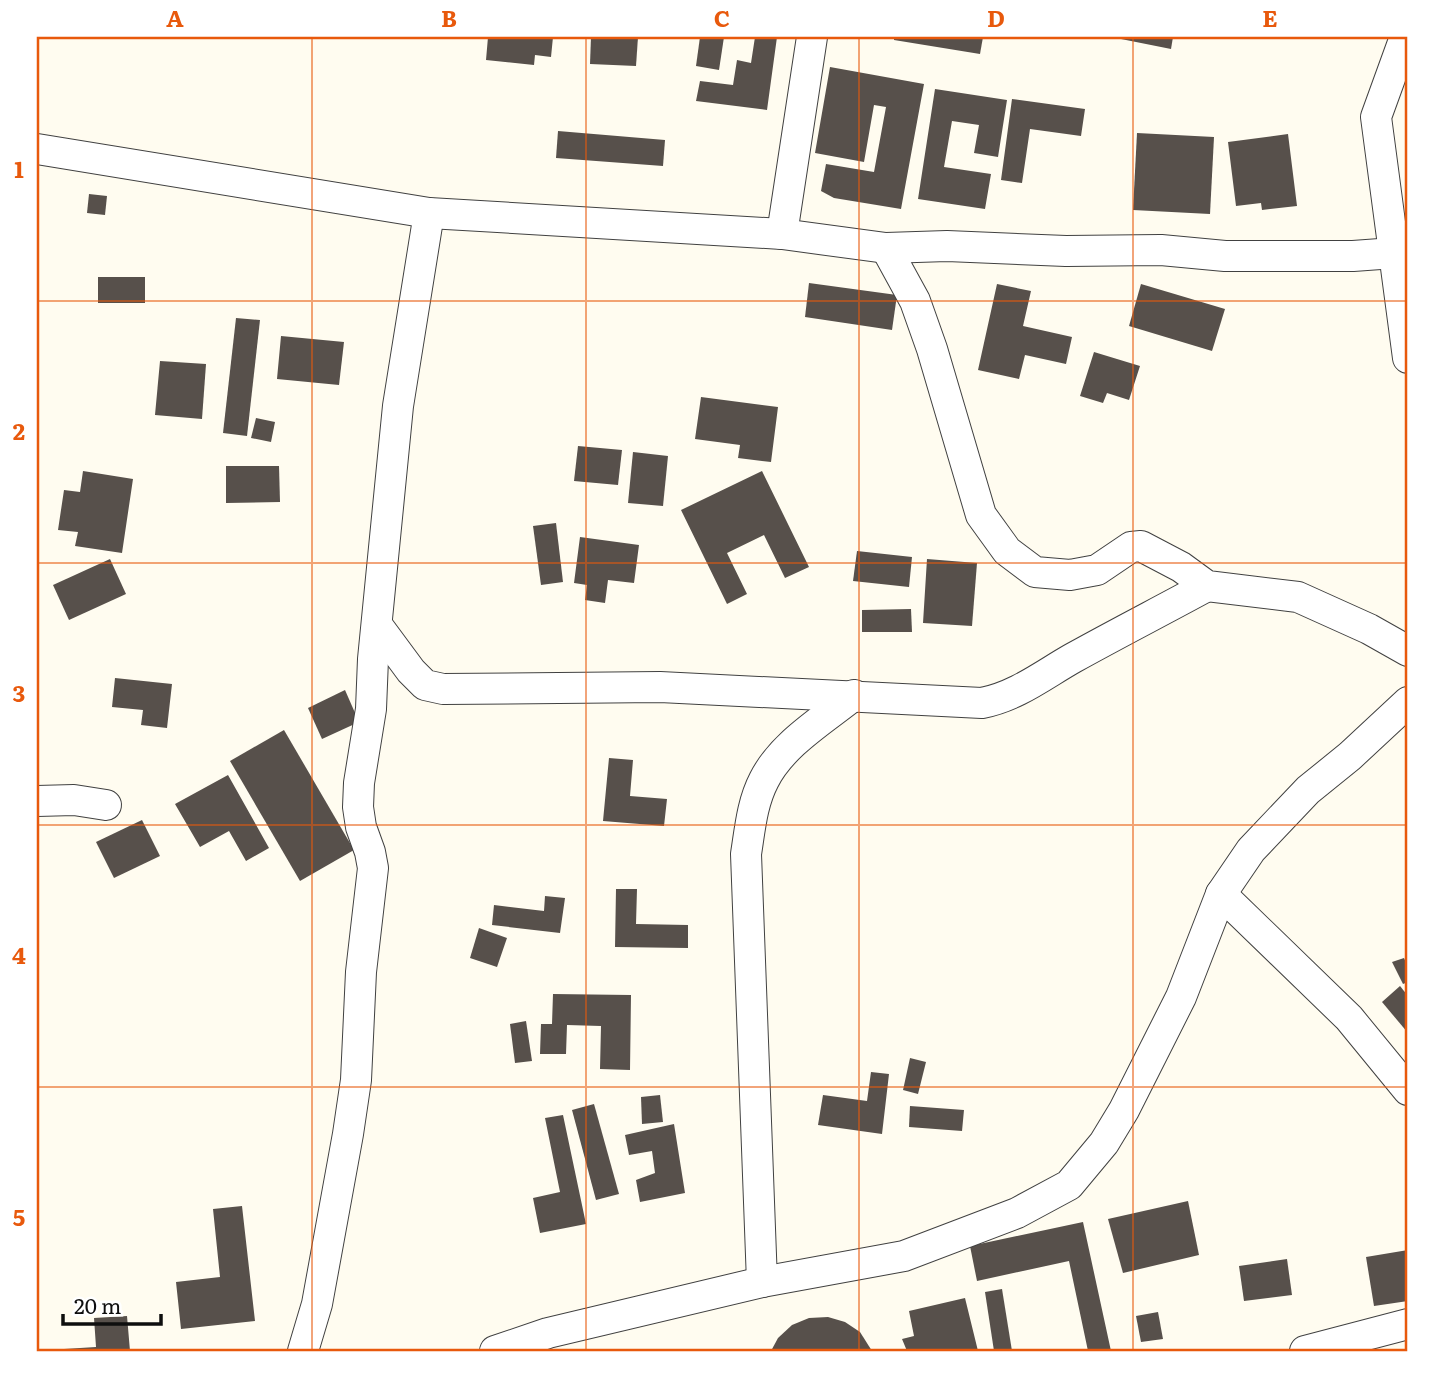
<svg xmlns="http://www.w3.org/2000/svg" width="1445" height="1388" viewBox="0 0 1445 1388" font-family="Literata,serif">
<style>
.building{fill:#57504b}
.lines{fill:none;stroke-linecap:round;stroke-linejoin:round}
.street-casing{stroke:#414141;stroke-width:32}
.street{stroke:#fff;stroke-width:30}
.grid{fill:none;stroke:#e8590c;stroke-width:2;stroke-opacity:0.55}
.neatline{fill:none;stroke:#e8590c;stroke-width:2.5}
.grid-label{font-size:23px;text-anchor:middle;font-weight:bold;fill:#e8590c}
</style>
<rect width="100%" height="100%" fill="#fffcf0"/>
<g class="building">
<path d="M488 37H553L551 57 535 55 534 65 486 60Z"/>
<path d="M591 37H638L636 66 590 64Z"/>
<path d="M700 37H724L719 70 696 66Z"/>
<path d="M755 37H777L767 110 696 101 700 81 733 85 737 60 751 63Z"/>
<path d="M894 37H983L980 54 894 40Z"/>
<path d="M1111 37H1173L1171 49Z"/>
<path d="M830 67 924 84 901 209 834 198 821 191 826 164 874 172 886 107 874 105 864 162 815 153Z"/>
<path d="M935 89 1007 100 998 157 974 153 979 125 952 121 944 167 991 174 985 209 918 199Z"/>
<path d="M1012 99 1085 109 1081 136 1030 129 1022 183 1001 180Z"/>
<path d="M558 131 665 140 663 166 556 158Z"/>
<path d="M1137 133 1214 137 1210 214 1133 210Z"/>
<path d="M1288 134 1297 206 1262 210 1261 203 1236 206 1228 142Z"/>
<path d="M89 194 107 196 105 215 87 213Z"/>
<rect x="98" y="277" width="47" height="26"/>
<path d="M809 283 897 295 892 330 805 317Z"/>
<path d="M997 284 1031 291 1023 326 1072 337 1066 364 1025 355 1019 379 978 370Z"/>
<path d="M1141 284 1225 309 1212 351 1129 326Z"/>
<path d="M236 318 260 320 247 436 223 433Z"/>
<path d="M281 336 344 342 339 385 277 379Z"/>
<path d="M1094 352 1140 366 1129 400 1107 393 1103 403 1080 396Z"/>
<path d="M160 361 206 364 202 419 155 415Z"/>
<path d="M701 397 778 407 771 462 738 458 740 445 695 439Z"/>
<path d="M256 418 275 422 271 442 251 438Z"/>
<path d="M578 446 622 450 618 485 574 481Z"/>
<path d="M633 452 668 456 663 506 628 503Z"/>
<path d="M226 466H279L280 502 226 503Z"/>
<path d="M83 471 133 479 122 553 75 546 78 532 58 530 64 490 80 492Z"/>
<path d="M762 471 809 567 785 578 764 535 727 553 747 594 727 604 681 510Z"/>
<path d="M556 523 563 582 541 585 533 526Z"/>
<path d="M580 537 639 545 634 583 608 580 605 603 585 600 587 585 574 583Z"/>
<path d="M857 551 912 557 909 587 853 581Z"/>
<path d="M110 559 126 594 69 620 53 585Z"/>
<path d="M927 559 977 563 972 626 923 623Z"/>
<path d="M911 609 912 632H862V610Z"/>
<path d="M115 678 172 684 167 728 141 725 143 710 112 707Z"/>
<path d="M345 690 359 722 322 739 308 708Z"/>
<path d="M284 730 354 850 300 881 230 761Z"/>
<path d="M609 758 633 760 630 796 667 799 664 826 603 821Z"/>
<path d="M228 775 269 848 246 861 229 831 200 847 175 804Z"/>
<path d="M142 820 160 856 114 878 96 842Z"/>
<path d="M616 889H637L636 924 688 925V948L615 947Z"/>
<path d="M545 896 565 898 560 933 492 925 494 905 544 911Z"/>
<path d="M479 928 507 938 497 967 470 958Z"/>
<path d="M1404 958 1408 967V982L1403 984 1392 962Z"/>
<path d="M1400 986 1408 996V1033L1382 1002Z"/>
<path d="M553 994 631 995 630 1070 600 1069 601 1026 567 1025 566 1054H540L541 1024H552Z"/>
<path d="M526 1021 532 1061 515 1063 510 1024Z"/>
<path d="M910 1058 926 1062 918 1094 903 1090Z"/>
<path d="M871 1072 889 1074 882 1134 818 1125 823 1095 867 1101Z"/>
<path d="M660 1095 663 1122 642 1124 641 1097Z"/>
<path d="M594 1104 619 1194 596 1200 572 1110Z"/>
<path d="M910 1106 964 1110 962 1131 909 1127Z"/>
<path d="M563 1115 586 1224 540 1233 533 1198 560 1192 545 1118Z"/>
<path d="M674 1124 685 1193 640 1202 636 1180 655 1173 652 1151 629 1155 625 1135Z"/>
<path d="M1188 1201 1199 1255 1123 1273 1108 1219Z"/>
<path d="M242 1206 255 1321 181 1329 176 1282 220 1277 213 1209Z"/>
<path d="M1083 1222 1111 1351H1088L1069 1261 977 1281 970 1246Z"/>
<path d="M1408 1250V1301L1374 1306 1366 1257Z"/>
<path d="M1287 1259 1292 1295 1244 1301 1239 1266Z"/>
<path d="M1002 1289 1012 1351H994L985 1292Z"/>
<path d="M965 1298 978 1351H907L902 1339 914 1336 909 1311Z"/>
<path d="M1158 1312 1163 1339 1141 1342 1136 1316Z"/>
<path d="M127 1316 130 1351H64V1349L96 1347 94 1318Z"/>
<path d="M828 1317 845 1322 860 1332 872 1351H771L778 1338 792 1325 809 1318Z"/>
</g>
<g class="lines">
<g class="street-casing">
<g id="street">
<path d="M1405 37 1376 117 1408 358"/>
<path d="M37 149 429 213 782 234 886 248 947 246 1066 251 1161 250 1225 256H1353L1394 253"/>
<path d="M782 234 812 37"/>
<path d="M886 248 915 301 932 349 981 515 1007 551 1035 572 1070 575 1097 570 1131 547 1141 546 1181 567 1207 586 1298 597 1369 629 1408 651"/>
<path d="M377 625 411 671 425 685 443 689 660 687 982 703C1017 696 1043 675 1073 658 1118 633 1163 610 1207 586"/>
<path d="M37 801 74 800 106 805"/>
<path d="M1221 894 1349 1018 1408 1090"/>
<path d="M762 1282 746 854C750 829 752 803 764 780 782 744 823 720 854 695"/>
<path d="M303 1351 317 1304 348 1134 356 1080 361 972 373 868 370 852 361 827 358 807 359 783 371 709 373 659 398 406 429 213"/>
<path d="M495 1351 548 1333 762 1282 904 1256 1017 1213 1069 1185 1104 1143 1124 1110 1181 997 1221 894 1251 850 1308 790 1350 756 1408 702"/>
<path d="M1305 1351 1408 1324"/>
</g>
</g>
<use href="#street" class="street"/>
</g>
<path class="grid" d="M312 37V1351M586 37V1351M859 37V1351M1133 37V1351M37 301H1408M37 563H1408M37 825H1408M37 1087H1408"/>
<rect width="1445" height="1388" fill="none" stroke="#ffffff" stroke-width="77"/>
<path d="M63 1314v10h98v-10" fill="none" stroke="#0e0e0e" stroke-width="3.5"/>
<text x="74" y="1314" font-size="21" fill="#0e0e0e" stroke="#ffffff" stroke-width="5" paint-order="stroke">20 m</text>
<rect x="38" y="38" width="1368" height="1312" class="neatline"/>
<g class="grid-label">
<text x="175" y="27">A</text>
<text x="449" y="27">B</text>
<text x="722" y="27">C</text>
<text x="996" y="27">D</text>
<text x="1270" y="27">E</text>
<text x="19" y="178">1</text>
<text x="19" y="440">2</text>
<text x="19" y="702">3</text>
<text x="19" y="964">4</text>
<text x="19" y="1226">5</text>
</g>
</svg>
